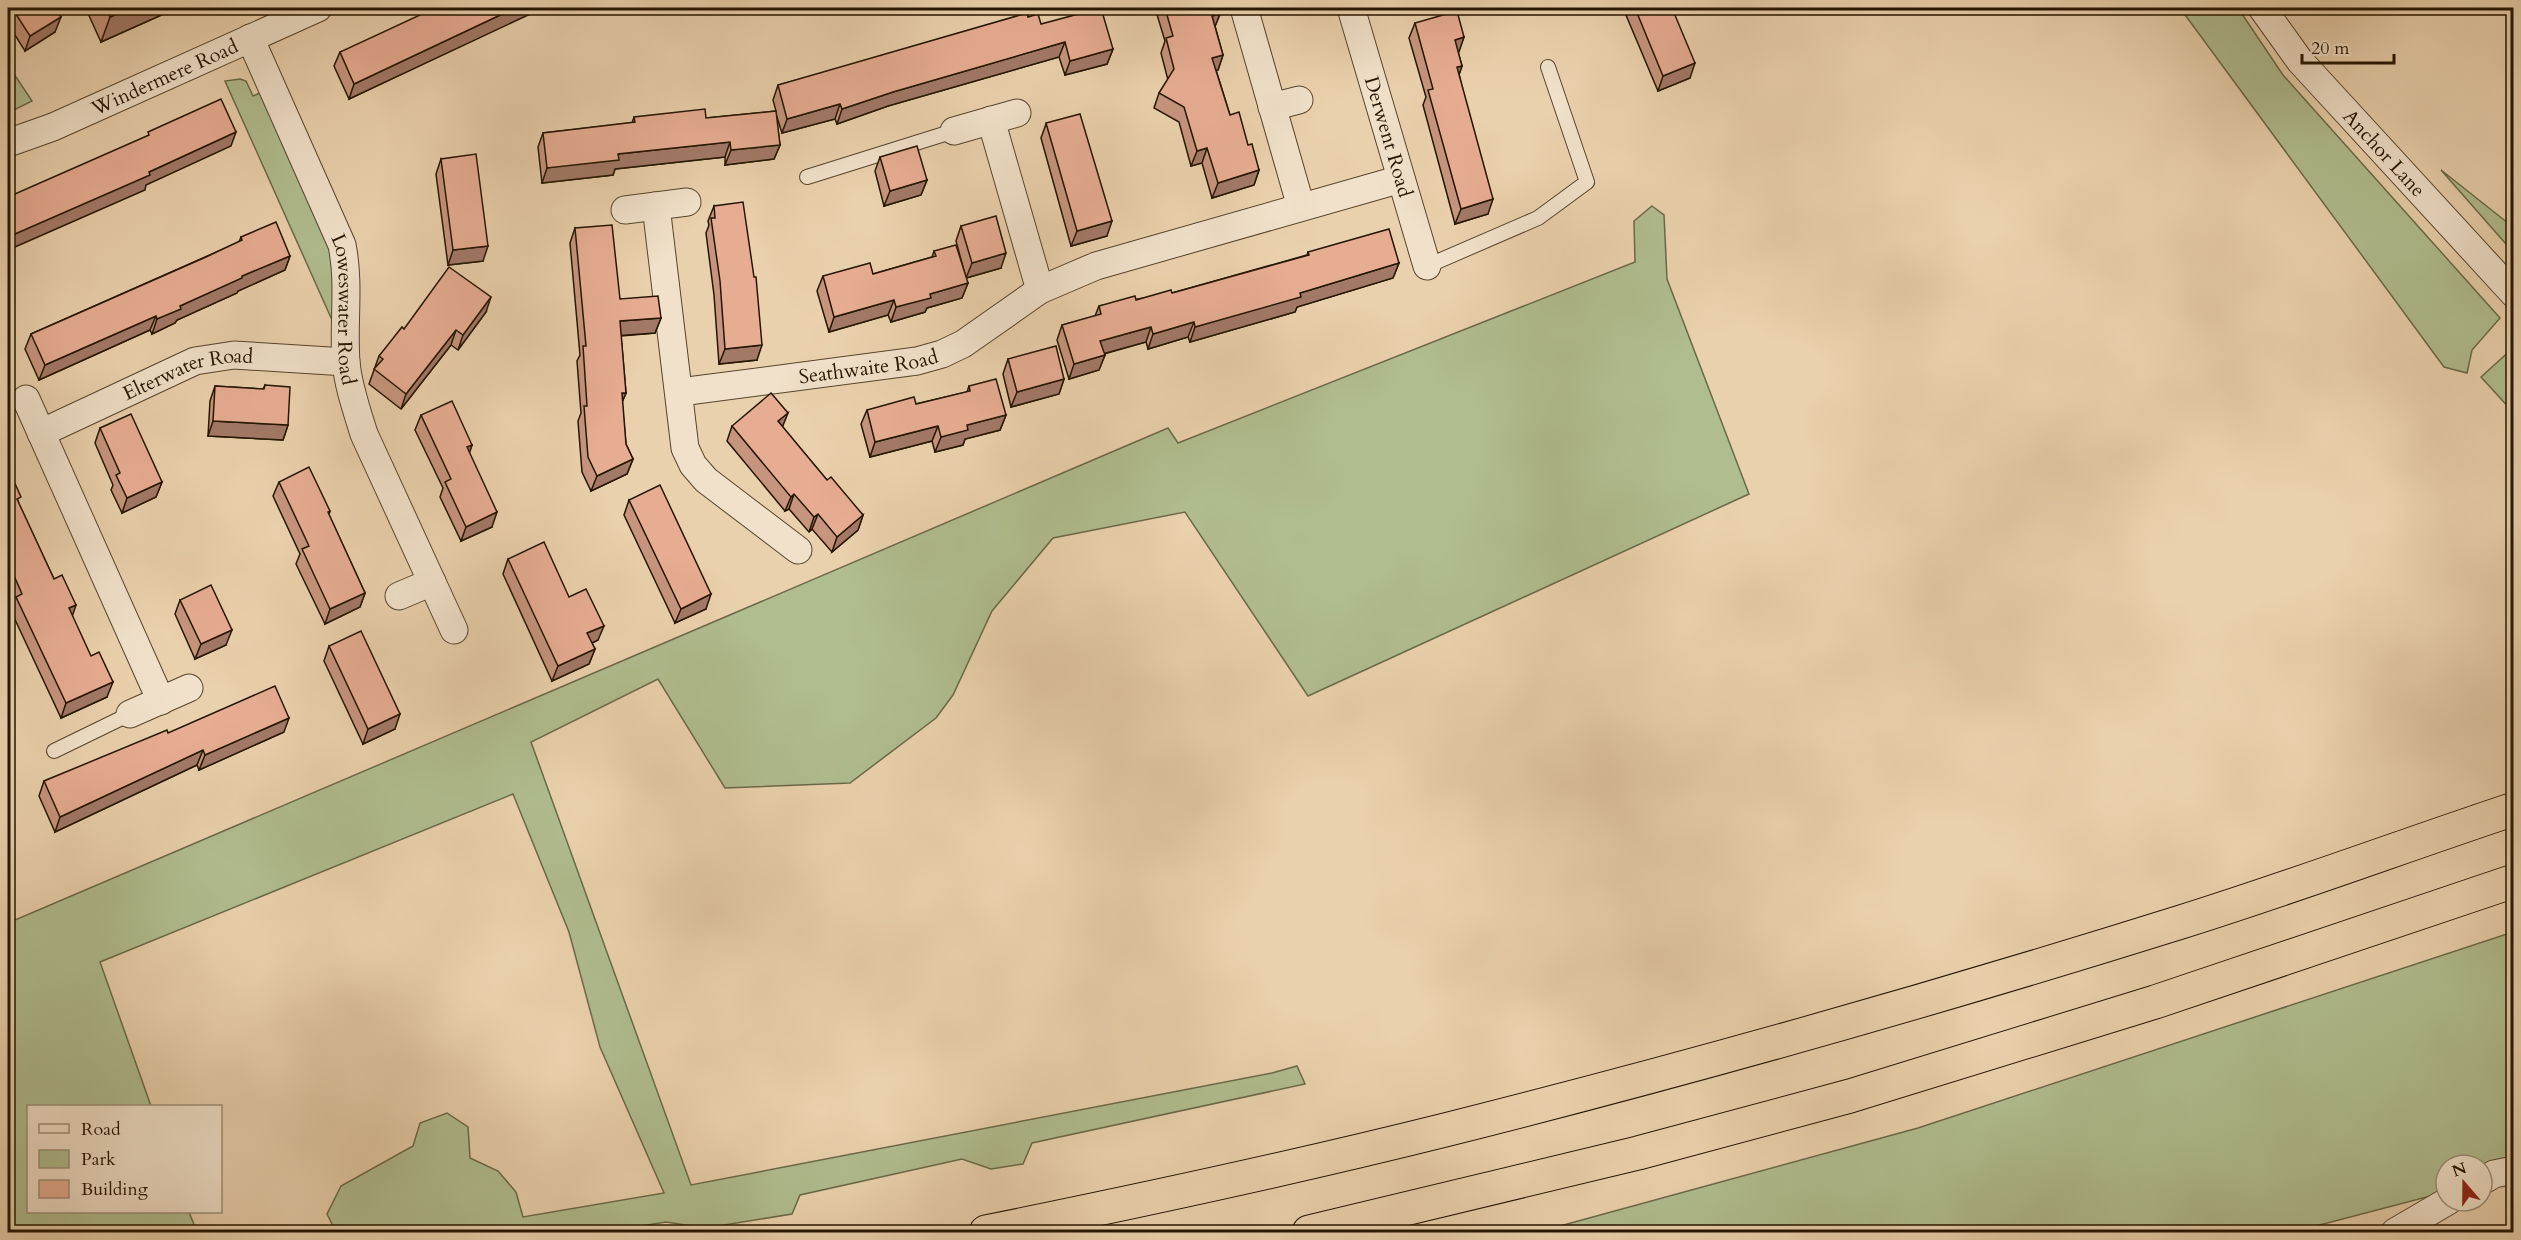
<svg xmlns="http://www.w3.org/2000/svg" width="2521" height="1240" viewBox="0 0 2521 1240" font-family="Cardo,serif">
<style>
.green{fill:#b0bd8f;stroke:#6a6948;stroke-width:1.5}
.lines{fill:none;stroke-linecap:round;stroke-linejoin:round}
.service-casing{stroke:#56442c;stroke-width:16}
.minor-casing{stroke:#56442c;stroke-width:29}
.motorway-casing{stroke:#251501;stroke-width:35}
.service{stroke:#f1e1ca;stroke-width:14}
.minor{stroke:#f1e1ca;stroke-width:27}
.motorway{stroke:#ead1ad;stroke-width:33}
.wall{fill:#c7957e;stroke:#251501;stroke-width:1.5}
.shaded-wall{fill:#a27967;stroke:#251501;stroke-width:1.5}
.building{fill:#e7ad93;stroke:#251501;stroke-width:1.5}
.labels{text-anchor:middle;stroke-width:5;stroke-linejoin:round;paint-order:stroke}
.street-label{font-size:20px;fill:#251501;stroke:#f1e1ca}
</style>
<rect width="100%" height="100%" fill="#ead1ad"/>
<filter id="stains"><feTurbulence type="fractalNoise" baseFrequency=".00333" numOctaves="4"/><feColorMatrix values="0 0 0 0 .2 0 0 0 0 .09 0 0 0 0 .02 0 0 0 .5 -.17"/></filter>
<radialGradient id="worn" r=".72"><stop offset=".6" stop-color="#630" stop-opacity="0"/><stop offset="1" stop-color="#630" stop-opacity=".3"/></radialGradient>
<g class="green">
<path d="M2180 8H2238L2283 75 2500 318 2472 350 2467 373 2444 367Z"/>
<path d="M8 65 32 101 8 113Z"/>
<path d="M240 79 246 81 253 96 260 93 330 250 335 272 332 320 225 81Z"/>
<path d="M2441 170 2513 227V252Z"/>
<path d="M1652 206 1664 215 1667 279 1749 494 1308 696 1185 512 1053 538 992 611 953 695 936 718 850 783 725 788 658 679 531 742 691 1185 1272 1073 1297 1066 1305 1084 1032 1143 1023 1164 991 1169 962 1159 800 1195 792 1214 706 1228 666 1222 604 1232H336L327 1214 341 1186 413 1146 420 1123 447 1113 468 1127 470 1158 498 1171 516 1192 523 1217 664 1193 600 1047 569 932 513 794 100 962 151 1106H28V1212H189L197 1232H8V923L1168 428 1178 443 1635 262 1634 221Z"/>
<path d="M2513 348V412L2481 377Z"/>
<path d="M2513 932V1174L2482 1182V1165H2446V1192L2293 1232H1538L1918 1128Z"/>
</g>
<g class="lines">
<g class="service-casing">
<g id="service">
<path d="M807 177 954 131"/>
<path d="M1427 266 1538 218 1587 182 1548 67"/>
<path d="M54 751 130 714"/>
</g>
</g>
<g class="minor-casing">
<g id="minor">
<path d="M1244 8 1301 207"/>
<path id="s1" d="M1351 8 1427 266"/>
<path id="s2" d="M2262 8 2300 61 2514 294"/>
<path id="s3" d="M250 38 342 245C350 284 343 322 346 362 348 386 357 411 364 434L454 630"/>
<path d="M1272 107 1299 100"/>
<path d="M991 120 1040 290"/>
<path d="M954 131 1017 113"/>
<path id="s4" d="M8 143 53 127 318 8"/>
<path d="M656 206 685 448 693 465 706 480 798 550"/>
<path d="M625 210 687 202"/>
<path id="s5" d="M680 392 917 361 942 354 963 344 1040 290 1096 266 1401 179"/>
<path d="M26 399 161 701"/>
<path id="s6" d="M41 433 195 361 234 355 346 362"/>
<path d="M399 596 432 582"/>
<path d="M130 714 189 688"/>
<path d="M2482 1181 2494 1174 2514 1170"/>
<path d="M2395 1232 2448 1201"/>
</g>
</g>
<g class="motorway-casing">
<g id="motorway">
<path d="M986 1232C1139 1201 1293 1168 1445 1130 1692 1068 1938 998 2181 922 2293 887 2403 846 2514 809"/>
<path d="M1309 1232 1638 1153 1850 1096 2155 1002 2514 881"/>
</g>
</g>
<use href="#service" class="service"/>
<use href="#minor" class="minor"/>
<use href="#motorway" class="motorway"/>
</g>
<g class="wall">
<path d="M8 8H55V32L25 51 8 24Z"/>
<path d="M87 8H177L101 42 86 9Z"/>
<path d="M1155 8H1218L1220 14 1215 26 1223 55 1218 70H1216L1230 115 1248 145 1259 170 1254 185 1212 198 1202 163 1191 166 1179 122 1154 108 1159 93 1168 80 1161 53 1165 41Z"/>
<path d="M1623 8H1672L1690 78 1658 91Z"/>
<path d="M1768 8H1784L1770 13Z"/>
<path d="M528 14 349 99 334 66 340 52Z"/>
<path d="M1028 17 1041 24 1113 49 1107 64 1065 75 1059 57 888 106 837 124 835 119 782 133 776 114 780 145 774 159 725 165V157L615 169 613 175 542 183 538 147 543 133 632 123 634 117 706 118 776 111 773 100 778 85Z"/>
<path d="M1415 23 1464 37 1458 52 1462 66 1459 74 1488 214 1455 224 1423 105 1426 97 1409 38Z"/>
<path d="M1046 124 1107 236 1071 246 1041 138Z"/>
<path d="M880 157 927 180 921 195 884 206 875 171Z"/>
<path d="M441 159 483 261 448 265 436 174Z"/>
<path d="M714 206 757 360 719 364 714 295 706 233 709 225 708 221Z"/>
<path d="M961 226 1001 268 966 278 956 241Z"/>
<path d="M575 228 620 299 661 318 655 333 621 336 626 393 622 402 626 444 633 459 627 474 591 491 582 472 578 421 581 413 577 361 580 355 570 243Z"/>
<path d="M241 237 290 256 285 270 238 291 237 293 177 320 175 323 152 334 150 330 39 380 25 349 31 334 239 242Z"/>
<path d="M934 251 968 283 962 298 927 308 925 312 891 322 888 315 829 332 817 291 823 276 873 274 932 257Z"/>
<path d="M1308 252 1399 263 1393 278 1297 307 1295 312 1190 342 1188 337 1148 349 1146 342 1104 354 1105 355 1099 370 1069 379 1057 340 1062 325 1095 316 1099 306 1172 293 1307 255Z"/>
<path d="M486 312 458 350 451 345 401 409 369 384 379 356 404 329Z"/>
<path d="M1008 359 1064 379 1059 394 1011 407 1003 374Z"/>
<path d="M265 385 288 425 283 440 208 436 210 401 215 386 263 389Z"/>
<path d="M969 386 1006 415 1000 430 965 439 963 445 935 452 932 441 870 457 861 424 867 410 916 404 967 392Z"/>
<path d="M421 415 472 445 469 453 492 527 461 541 440 497 443 488 415 430Z"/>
<path d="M732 426 782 427 827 480 863 515 858 530 832 552 812 529 809 532 789 509 785 511 727 441Z"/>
<path d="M100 428 162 482 156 497 122 513 111 490 113 485 95 443Z"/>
<path d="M8 468 19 504 54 579 72 616 107 697 61 718 11 611 14 603 8 588Z"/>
<path d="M279 482 330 511 329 515 365 593 360 607 325 624 296 564 300 554 273 496Z"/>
<path d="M629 500 706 609 675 623 624 515Z"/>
<path d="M508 559 569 597 598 640 592 643 595 649 589 664 552 681 503 574Z"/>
<path d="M180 600 226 645 195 659 175 614Z"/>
<path d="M329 646 395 729 363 744 324 661Z"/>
<path d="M284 732 199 770 197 765 55 832 39 796 44 781 168 733Z"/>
</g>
<g class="shaded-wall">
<path d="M131 8H177L101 42 110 17Z"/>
<path d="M515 8H543L349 99 354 84Z"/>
<path d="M1772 8H1784L1770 13Z"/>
<path d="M1220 14 1214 29 1212 16Z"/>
<path d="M61 17 55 32 25 51 30 36Z"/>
<path d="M1464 37 1459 52 1450 55 1455 40Z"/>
<path d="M1065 42 1059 57 888 106 837 124 842 109 893 92Z"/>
<path d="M1113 49 1107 64 1065 75 1070 61Z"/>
<path d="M1223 55 1218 70 1207 73 1212 58Z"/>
<path d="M1695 63 1690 78 1658 91 1663 76Z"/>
<path d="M1462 66 1457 81V67Z"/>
<path d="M840 104 835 119 782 133 787 119Z"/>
<path d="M236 132 231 146 146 185 145 190 8 250V237Z"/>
<path d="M730 142 725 157 615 169 613 175 542 183 547 168 618 154Z"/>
<path d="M780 145 774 159 725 165 731 150Z"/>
<path d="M1207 148 1202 163 1191 166 1197 151Z"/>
<path d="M1259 170 1254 185 1212 198 1218 183Z"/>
<path d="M927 180 921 195 884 206 890 191Z"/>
<path d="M1493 199 1488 214 1455 224 1461 209Z"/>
<path d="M1112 221 1107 236 1071 246 1077 231Z"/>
<path d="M488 246 483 261 448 265 453 250Z"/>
<path d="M1006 253 1001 268 966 278 972 263Z"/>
<path d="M290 256 285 270 238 291 237 293 177 320 175 323 152 334 157 319 180 306 242 276Z"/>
<path d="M1399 263 1393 278 1297 307 1295 312 1190 342 1195 327 1300 293Z"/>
<path d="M968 283 962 298 927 308 925 312 891 322 896 307 930 294Z"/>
<path d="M491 297 486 312 458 350 463 335Z"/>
<path d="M894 300 888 315 829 332 834 317Z"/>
<path d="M156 316 150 330 39 380 45 365Z"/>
<path d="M661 318 655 333 614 336 620 321Z"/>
<path d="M1194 322 1188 337 1148 349 1153 334Z"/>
<path d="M1151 327 1146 342 1095 356 1100 341Z"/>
<path d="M456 330 451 345 401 409 406 394Z"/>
<path d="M762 345 757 360 719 364 725 349Z"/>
<path d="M1105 355 1099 370 1069 379 1074 364Z"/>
<path d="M1064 379 1059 394 1011 407 1017 392Z"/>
<path d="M622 393H626L620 407Z"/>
<path d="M788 413 782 428 778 421Z"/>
<path d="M1006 415 1000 430 965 439 963 445 935 452 941 437 967 425Z"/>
<path d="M213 421 288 425 283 440 208 436Z"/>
<path d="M938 426 932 441 870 457 875 442Z"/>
<path d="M472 445 467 460V447Z"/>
<path d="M633 459 627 474 591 491 597 476Z"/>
<path d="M162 482 156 497 122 513 127 498Z"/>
<path d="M794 494 789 509 785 511 791 497Z"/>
<path d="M497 512 492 527 461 541 466 527Z"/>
<path d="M818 514 812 529 809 532 814 517Z"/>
<path d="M863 515 858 530 832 552 837 537Z"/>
<path d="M365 593 360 607 325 624 330 609Z"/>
<path d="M711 594 706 609 675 623 681 609Z"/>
<path d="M76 605 71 620 69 608Z"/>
<path d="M604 626 598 640 582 648 587 633Z"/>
<path d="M232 630 226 645 195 659 201 644Z"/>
<path d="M595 649 589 664 552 681 558 666Z"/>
<path d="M113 682 107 697 61 718 66 703Z"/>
<path d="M400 714 395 729 363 744 368 729Z"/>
<path d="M289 718 284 732 199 770 205 755Z"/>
<path d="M203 750 197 765 55 832 60 817Z"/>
</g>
<g class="building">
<path d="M12 8H55L61 17 30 36Z"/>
<path d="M106 8H131L110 17Z"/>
<path d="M435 8H515L354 84 340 52Z"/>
<path d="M1101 8 1113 49 1070 61 1065 42 893 92 842 109 840 104 787 119 778 85 1027 13 1028 17 1038 14 1041 24Z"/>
<path d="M1165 8H1218L1220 14 1212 16 1223 55 1212 58 1230 115 1239 112 1248 145 1252 144 1259 170 1218 183 1207 148 1197 151 1184 107 1159 93 1174 69 1166 38 1173 36Z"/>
<path d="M1635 8H1672L1695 63 1663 76Z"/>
<path d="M1457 11 1464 37 1455 40 1462 66 1457 67 1493 199 1461 209 1428 90 1433 89 1415 23Z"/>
<path d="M221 99 236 132 149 172 150 175 8 237V197L149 135 148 132Z"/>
<path d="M705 109 706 118 776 111 780 145 731 150 730 142 618 154 619 160 547 168 543 133 635 122 634 117Z"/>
<path d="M1080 114 1112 221 1077 231 1046 123Z"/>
<path d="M917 146 927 180 890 191 880 157Z"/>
<path d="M476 154 488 246 453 250 441 159Z"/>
<path d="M743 202 754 277H756L762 345 725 349 720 281 711 218H715L714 206Z"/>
<path d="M996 216 1006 253 972 263 961 226Z"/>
<path d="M276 222 290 256 242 276V278L180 306 181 309 157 319 156 316 45 365 31 334 206 257 242 240 241 237Z"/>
<path d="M612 225 620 299 658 296 661 318 620 321 626 393H622L626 444 633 459 597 476 588 457 584 406H587L583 346H586L575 228Z"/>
<path d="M1389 229 1399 263 1300 293 1301 297 1195 327 1194 322 1153 334 1151 327 1100 341 1105 355 1074 364 1062 325 1101 314 1099 306 1135 296 1136 300 1171 290 1172 293 1309 255 1308 252Z"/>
<path d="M956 245 968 283 930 294 931 298 896 307 894 300 834 317 823 276 870 263 873 274 936 256 934 251Z"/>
<path d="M449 267 491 297 463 335 456 330 406 394 374 369 383 359 379 356 402 327 404 329Z"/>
<path d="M1056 346 1064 379 1017 392 1008 359Z"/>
<path d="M996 379 1006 415 967 425 968 430 941 437 938 426 875 442 867 410 914 397 916 404 970 391 969 386Z"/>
<path d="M265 385 290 387 288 425 213 421 215 386 264 389Z"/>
<path d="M771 393 788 413 778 421 827 480 831 477 863 515 837 537 818 514 814 517 794 494 791 497 732 426Z"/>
<path d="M452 401 472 445 467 447 497 512 466 527 445 482 451 479 421 415Z"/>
<path d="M131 414 162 482 127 498 116 475 120 473 100 428Z"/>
<path d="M309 467 330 511 328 512 365 593 330 609 302 549 309 546 279 482Z"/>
<path d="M8 468 21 497 17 499 54 579 62 575 76 605 69 608 91 656 99 652 113 682 66 703 16 597 22 594 8 562Z"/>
<path d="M660 485 711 594 681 609 629 500Z"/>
<path d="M544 542 569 597 586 589 604 626 587 633 595 649 558 666 508 559Z"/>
<path d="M211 585 232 630 201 644 180 600Z"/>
<path d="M361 631 400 714 368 729 329 646Z"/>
<path d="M275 686 289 718 205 755 203 750 60 817 44 781 167 730 168 733Z"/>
</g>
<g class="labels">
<g class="street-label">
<text dy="7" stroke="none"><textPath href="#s4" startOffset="170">Windermere Road</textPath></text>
<text dy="7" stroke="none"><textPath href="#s1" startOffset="134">Derwent Road</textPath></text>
<text dy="7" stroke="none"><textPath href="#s2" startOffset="190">Anchor Lane</textPath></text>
<text dy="7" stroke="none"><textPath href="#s3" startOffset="291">Loweswater Road</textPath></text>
<text dy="7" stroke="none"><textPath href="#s5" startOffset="190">Seathwaite Road</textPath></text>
<text dy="7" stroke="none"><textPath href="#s6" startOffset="160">Elterwater Road</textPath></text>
</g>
</g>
<rect width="2521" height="1240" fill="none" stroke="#ead1ad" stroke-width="30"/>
<rect x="9" y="9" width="2503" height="1222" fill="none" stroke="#251501" stroke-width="3"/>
<rect x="15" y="15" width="2491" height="1210" fill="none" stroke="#251501" stroke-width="1.5"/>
<rect x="27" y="1105" width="195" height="108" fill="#f1e1ca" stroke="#9f8f7a" stroke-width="1.5"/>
<rect x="39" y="1124" width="30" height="9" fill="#f1e1ca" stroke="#9f8f7a" stroke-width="1.5"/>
<text x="81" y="1135" font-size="18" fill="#251501">Road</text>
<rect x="39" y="1150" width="30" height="18" fill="#b0bd8f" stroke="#9f8f7a" stroke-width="1.5"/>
<text x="81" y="1165" font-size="18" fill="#251501">Park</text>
<rect x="39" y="1180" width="30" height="18" fill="#e7ad93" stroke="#9f8f7a" stroke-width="1.5"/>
<text x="81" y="1195" font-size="18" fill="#251501">Building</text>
<g transform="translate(2464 1183) rotate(340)"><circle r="28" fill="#f1e1ca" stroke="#9f8f7a" stroke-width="1.5"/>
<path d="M0-4.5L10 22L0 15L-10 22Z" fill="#8f2418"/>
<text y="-9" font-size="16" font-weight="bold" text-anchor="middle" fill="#251501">N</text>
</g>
<path d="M2302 54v9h92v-9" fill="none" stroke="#251501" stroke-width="3"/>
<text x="2311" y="54" font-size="18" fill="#251501" stroke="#f1e1ca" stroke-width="4.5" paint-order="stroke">20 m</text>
<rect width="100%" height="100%" filter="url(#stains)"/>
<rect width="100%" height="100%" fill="url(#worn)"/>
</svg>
